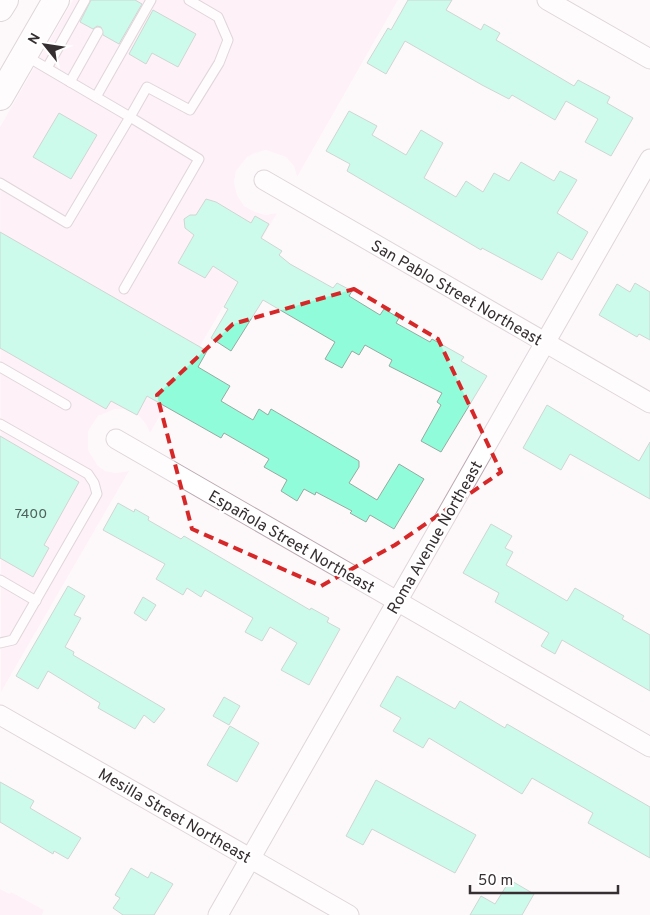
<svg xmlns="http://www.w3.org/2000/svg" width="650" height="915" viewBox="0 0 650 915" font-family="Overpass,sans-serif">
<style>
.built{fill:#fee8f3}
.building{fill:#91fcd9;stroke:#96aaa2}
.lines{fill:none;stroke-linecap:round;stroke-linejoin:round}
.lane-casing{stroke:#bba9b2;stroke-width:11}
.street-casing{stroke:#bba9b2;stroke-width:21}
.secondary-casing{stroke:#bba9b2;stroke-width:28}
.lane{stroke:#fff;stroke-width:9}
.street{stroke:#fff;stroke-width:19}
.secondary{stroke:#fff;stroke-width:26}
.marked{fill:none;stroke:#d62828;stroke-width:4;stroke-dasharray:10 6;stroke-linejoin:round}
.labels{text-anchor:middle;stroke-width:4.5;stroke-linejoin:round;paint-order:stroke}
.number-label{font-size:14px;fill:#4d625c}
.street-label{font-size:16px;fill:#362f32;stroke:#fff}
</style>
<rect width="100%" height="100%" fill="#fdf9fb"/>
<g class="built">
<path d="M73 0H398L297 177 294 166 286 157 266 150 255 153 247 157 236 171 234 182 237 195 244 206 255 212 266 215 277 213 150 433 146 424 139 416 125 409H115L98 416 88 431V450L98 466 105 471 116 473 129 471 1 692 0 127Z"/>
<path d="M0 889 10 894 11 892 44 910 42 915H0Z"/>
</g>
<g class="building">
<path d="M91 0H135L142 4 119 44 103 35 101 27 97 26 93 29 80 22Z"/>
<path d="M408 0H452L446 10 481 30 484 24 500 33 496 40 574 86 578 80 610 97 607 103 633 118 611 156 585 142 598 119 566 101 555 120 512 95 509 99 482 85 405 41 386 74 367 63 388 28 391 30Z"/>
<path d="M153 10 196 34 178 67 152 53 146 64 129 54Z"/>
<path d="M349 111 377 126 372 135 406 155 421 130 443 143 424 178 456 197 466 181 483 192 494 173 509 181 521 162 554 181 560 171 577 180 557 213 588 232 572 260 558 252 542 280 482 248 481 250 347 171 350 164 326 151Z"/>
<path d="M59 113 97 135 71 179 33 157Z"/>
<path d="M206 199 216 202 251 223 255 216 269 224 261 238 282 251 279 255 290 264 333 288 337 283 352 291 349 296 380 315 384 309 399 318 396 323 430 342 432 339 464 357 461 361 487 376 441 452 421 441 441 405 437 402 442 393 389 366 392 360 365 345 359 355 352 351 342 368 325 359 335 342 263 300 231 351 211 338 228 309 224 307 238 282 213 266 205 278 178 263 194 235 185 228 184 219 190 215H196Z"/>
<path d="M0 232 207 351 198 367 230 386 221 401 253 420 259 409 268 415 271 409 359 461V467L349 483 377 500 399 464 424 479 394 529 370 515 366 522 350 513 352 511 316 492 315 495 304 489 297 501 281 491 287 480 264 467 269 459 224 433 221 438 147 396 137 415 111 401 106 409 0 348Z"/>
<path d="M635 283 650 292V340L639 334 637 337 599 315 617 284 630 292Z"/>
<path d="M547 405 639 461 650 442V499L570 454 561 470 523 448Z"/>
<path d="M0 436 79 482 44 545 49 548 33 577 0 558Z"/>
<path d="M118 503 134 512 135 509 149 517 148 520 181 539 184 536 310 610 311 608 329 618 327 622 340 629 309 685 281 670 297 643 270 627 262 641 245 632 253 618 205 590 201 597 187 588 183 595 156 579 165 564 103 530Z"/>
<path d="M491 524 512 536 505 548 513 552 506 565 567 601 575 588 624 616 622 619 650 635V691L562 640 555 654 541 646 549 633 495 602 499 593 463 573Z"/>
<path d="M68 586 85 596 74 615 81 618 65 647 74 652 73 655 165 709 154 723 144 715 135 729 98 708 100 703 48 671 38 689 16 676Z"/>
<path d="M143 597 156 605 146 621 134 613Z"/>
<path d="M397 676 455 709 460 701 505 728 507 724 650 807V858L588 823 593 813 532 778 522 794 429 738 423 748 393 731 401 718 380 706Z"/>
<path d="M224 697 240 706 229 725 213 716Z"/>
<path d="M230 726 259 743 237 782 207 765Z"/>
<path d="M376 780 476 835 455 873 372 829 363 845 346 836Z"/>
<path d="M0 782 34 801 30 808 81 838 68 859 54 851 53 854 0 822Z"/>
<path d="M131 868 148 878 151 872 173 884 154 915H123L113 908 120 898 115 895Z"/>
<path d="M510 880 534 894 522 915H470L481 896 495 904Z"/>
</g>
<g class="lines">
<g class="lane-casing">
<g id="lane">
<path d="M26 56 130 117 147 87 190 110 219 63 228 40 218 17 189 0"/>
<path d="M47 68 85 0"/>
<path d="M70 82 98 32"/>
<path d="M96 97 151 0"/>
<path d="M0 183 67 223 130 117 199 159 124 289"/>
<path d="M0 367 66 405"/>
<path d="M0 424 88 474 94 483 97 494 13 640 0 643"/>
<path d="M0 580 36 601"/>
</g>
</g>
<g class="street-casing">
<g id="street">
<path d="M547 0 650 59"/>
<path d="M264 180 650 403"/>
<path d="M116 439 650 747"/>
<path d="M0 715 349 915"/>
<path d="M218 915 650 159"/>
</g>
</g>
<g class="secondary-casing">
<g id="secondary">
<path d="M0 8 5 0"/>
<path d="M0 97 56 0"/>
</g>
</g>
<use href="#lane" class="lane"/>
<use href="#street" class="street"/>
<use href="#secondary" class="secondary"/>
</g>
<path d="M0 0H650V915H0ZM354 289 438 339 501 472 395 545 321 586 192 529 157 395 233 324Z" fill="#fdf9fb" fill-opacity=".55" fill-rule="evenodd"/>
<path class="marked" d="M354 289 438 339 501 472 395 545 321 586 192 529 157 395 233 324Z"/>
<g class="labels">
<g class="number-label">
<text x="31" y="518">7400</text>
</g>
<g class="street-label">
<text transform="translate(457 292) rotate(30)" y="6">San Pablo Street Northeast</text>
<text transform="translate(434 537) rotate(-60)" y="6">Roma Avenue Northeast</text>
<text transform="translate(292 541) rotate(30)" y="6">Española Street Northeast</text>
<text transform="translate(175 815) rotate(30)" y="6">Mesilla Street Northeast</text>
</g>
</g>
<g transform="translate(45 45) rotate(300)" stroke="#ffffff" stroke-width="4" paint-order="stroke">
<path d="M0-4L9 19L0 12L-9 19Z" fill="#362f32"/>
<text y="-8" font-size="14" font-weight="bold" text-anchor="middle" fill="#362f32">N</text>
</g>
<path d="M470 885v8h148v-8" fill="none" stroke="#362f32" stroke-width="2.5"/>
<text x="478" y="885" font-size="15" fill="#362f32" stroke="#ffffff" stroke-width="4" paint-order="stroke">50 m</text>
</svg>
